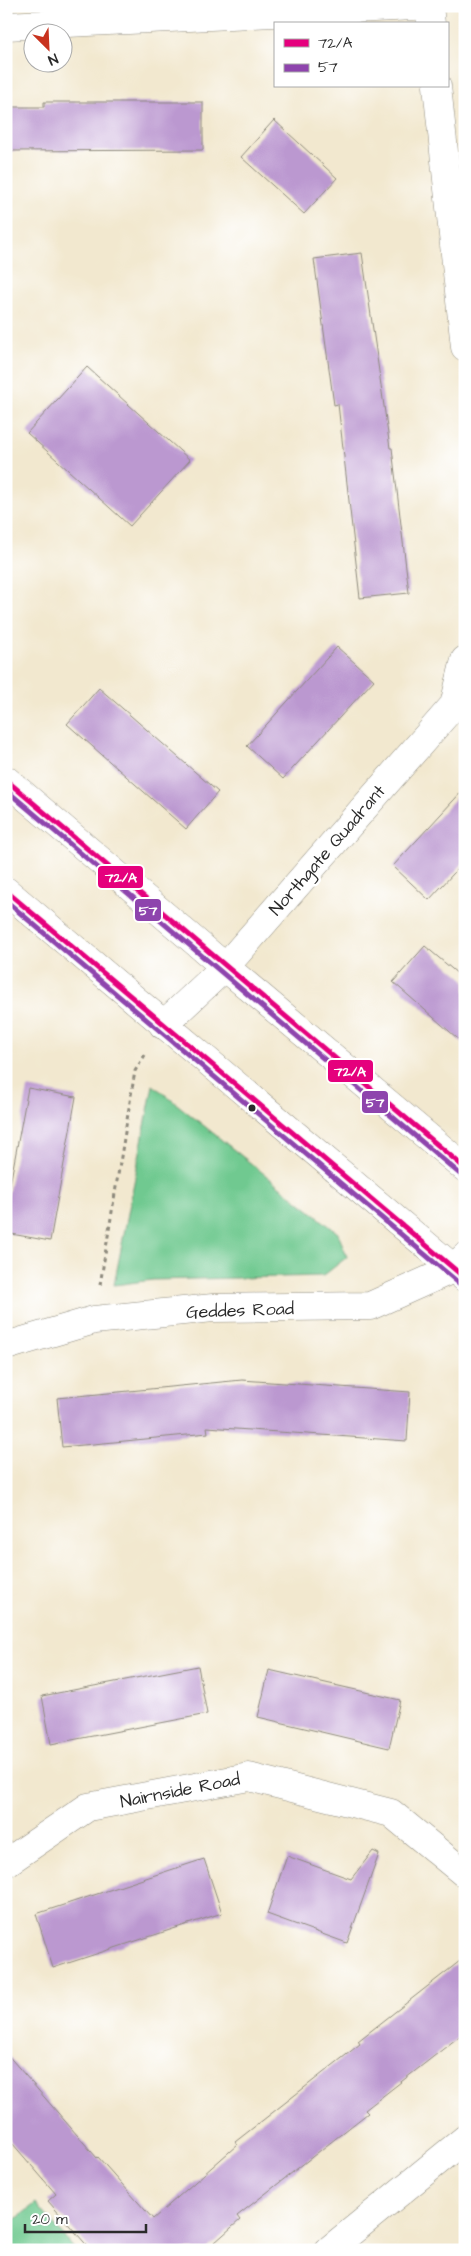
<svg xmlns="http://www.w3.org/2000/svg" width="471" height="2256" viewBox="0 0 471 2256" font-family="'Architects Daughter',sans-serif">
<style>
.green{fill:#70c990;stroke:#4e7a5e}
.building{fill:#bb98d0}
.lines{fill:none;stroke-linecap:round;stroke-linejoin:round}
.street-casing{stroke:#8e8a7d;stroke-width:29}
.secondary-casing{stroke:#8e8a7d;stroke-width:29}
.path{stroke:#8e8a7d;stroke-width:3;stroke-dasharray:4 4;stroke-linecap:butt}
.street{stroke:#fff;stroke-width:28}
.secondary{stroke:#fff;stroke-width:28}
.bus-1-casing{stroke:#fff;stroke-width:9}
.bus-2-casing{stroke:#fff;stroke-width:9}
.bus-1{stroke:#e5007d;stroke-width:5}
.bus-2{stroke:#8e44ad;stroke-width:5}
.bus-dot{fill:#2b2b2b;stroke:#fff;stroke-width:2}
.labels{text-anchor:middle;stroke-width:5;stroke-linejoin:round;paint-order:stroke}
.street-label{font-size:18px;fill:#2b2b2b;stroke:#fff}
.line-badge{stroke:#fff;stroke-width:2}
.badge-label{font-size:14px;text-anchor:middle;font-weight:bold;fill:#fff}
</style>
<rect width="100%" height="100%" fill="#fff"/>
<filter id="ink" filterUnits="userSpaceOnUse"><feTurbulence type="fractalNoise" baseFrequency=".02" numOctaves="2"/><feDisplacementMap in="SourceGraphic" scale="10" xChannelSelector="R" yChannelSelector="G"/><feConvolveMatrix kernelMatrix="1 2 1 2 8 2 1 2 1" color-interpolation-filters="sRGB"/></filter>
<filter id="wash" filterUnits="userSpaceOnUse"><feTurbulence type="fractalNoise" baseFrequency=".0096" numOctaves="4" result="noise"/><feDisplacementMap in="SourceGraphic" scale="20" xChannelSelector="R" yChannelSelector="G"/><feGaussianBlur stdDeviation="1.12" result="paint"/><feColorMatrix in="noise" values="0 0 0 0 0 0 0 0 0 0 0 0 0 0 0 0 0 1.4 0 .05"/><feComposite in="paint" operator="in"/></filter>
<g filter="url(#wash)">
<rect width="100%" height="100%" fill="#f2e8cf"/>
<g class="green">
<path d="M153 1085 338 1233 347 1257 323 1276 153 1280 114 1285Z"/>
<path d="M36 2203 75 2250H6V2227Z"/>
</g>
<g id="blocks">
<g class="building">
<path d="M44 102H203V150L6 151V107H44Z"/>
<path d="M274 120 337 178 304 214 241 157Z"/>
<path d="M362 253 390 448H392L409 593 360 598 338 404 334 405 314 259Z"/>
<path d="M87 367 190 460 130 526 27 433Z"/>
<path d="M337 647 374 680 283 779 247 746Z"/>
<path d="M99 688 218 792 186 829 67 724Z"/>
<path d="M465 788V861L429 900 393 866Z"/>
<path d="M425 946 465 980V1045L393 982Z"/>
<path d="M28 1088 76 1097 50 1241 6 1233V1206Z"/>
<path d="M242 1380 410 1392 407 1441 207 1427 208 1433 62 1447 57 1398Z"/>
<path d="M198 1666 207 1714 51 1744 42 1696Z"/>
<path d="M269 1670 400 1700 389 1748 258 1717Z"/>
<path d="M373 1851 379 1854 347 1943 267 1914 287 1856 351 1879Z"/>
<path d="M204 1859 222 1913 53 1968 36 1914Z"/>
<path d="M465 1957V2032L365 2110 368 2113 237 2216 240 2220 206 2250H91L48 2201 56 2194 6 2136V2053L97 2158 98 2157 153 2219 237 2145 235 2142 360 2044 358 2041Z"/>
</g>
</g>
</g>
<g filter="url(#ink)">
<use href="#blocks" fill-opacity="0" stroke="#8e8a7d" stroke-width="1"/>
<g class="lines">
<g class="street-casing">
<g id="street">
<path d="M429 6 431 24"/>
<path d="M6 26 414 6"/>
<path d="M437 86 465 347"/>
<path d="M163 1025 225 967 454 705 465 660"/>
<path d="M6 1346 94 1320 213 1308 370 1306 453 1269 465 1257"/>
<path d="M6 1863 88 1807 249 1777 391 1813 465 1874"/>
<path d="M329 2250 465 2139"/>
</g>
</g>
<g class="secondary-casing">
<g id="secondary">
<path d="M6 780 225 967 465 1168"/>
<path d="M6 891 465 1278"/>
</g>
</g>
<path class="path" d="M100 1285 135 1071 145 1055"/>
<use href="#street" class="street"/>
<use href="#secondary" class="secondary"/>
<g class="bus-1-casing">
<g id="bus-1">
<path d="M6 780 465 1168"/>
<path d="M6 891 465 1278"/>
</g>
</g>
<g class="bus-2-casing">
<g id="bus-2">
<path d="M6 790 460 1174"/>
<path d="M6 901 460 1284"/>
</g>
</g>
<use href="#bus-1" class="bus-1"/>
<use href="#bus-2" class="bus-2"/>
</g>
</g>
<circle class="bus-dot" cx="252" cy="1108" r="4.5"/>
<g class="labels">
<g class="street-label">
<text transform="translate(327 850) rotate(-49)" y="6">Northgate Quadrant</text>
<text transform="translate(240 1310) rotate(-2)" y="6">Geddes Road</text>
<text transform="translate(180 1790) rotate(-11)" y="6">Nairnside Road</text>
</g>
</g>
<g class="line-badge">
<rect x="97" y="865" width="47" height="24" rx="5" fill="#e5007d"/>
<rect x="134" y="898" width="28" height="24" rx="5" fill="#8e44ad"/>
<rect x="327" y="1059" width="47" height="24" rx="5" fill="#e5007d"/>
<rect x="361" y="1090" width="28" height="24" rx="5" fill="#8e44ad"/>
</g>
<g class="badge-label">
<text x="121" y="882">72/A</text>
<text x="148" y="915">57</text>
<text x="350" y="1076">72/A</text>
<text x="375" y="1107">57</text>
</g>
<rect width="471" height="2256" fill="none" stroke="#fff" stroke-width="25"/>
<rect x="274" y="22" width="175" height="65" fill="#ffffff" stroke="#aaaaaa"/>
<rect x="284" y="39" width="25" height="8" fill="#e5007d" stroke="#aaaaaa"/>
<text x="318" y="48" font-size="15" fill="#2b2b2b">72/A</text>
<rect x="284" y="64" width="25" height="8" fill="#8e44ad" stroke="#aaaaaa"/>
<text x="318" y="72" font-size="15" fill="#2b2b2b">57</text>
<g transform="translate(48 48) rotate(156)"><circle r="24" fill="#ffffff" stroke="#aaaaaa"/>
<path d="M0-4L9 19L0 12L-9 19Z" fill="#c8321e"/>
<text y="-8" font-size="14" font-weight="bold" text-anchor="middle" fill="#2b2b2b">N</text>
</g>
<path d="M25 2224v8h121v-8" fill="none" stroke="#2b2b2b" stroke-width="2.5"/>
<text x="32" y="2224" font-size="15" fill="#2b2b2b" stroke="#ffffff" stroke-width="4" paint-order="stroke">20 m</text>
</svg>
